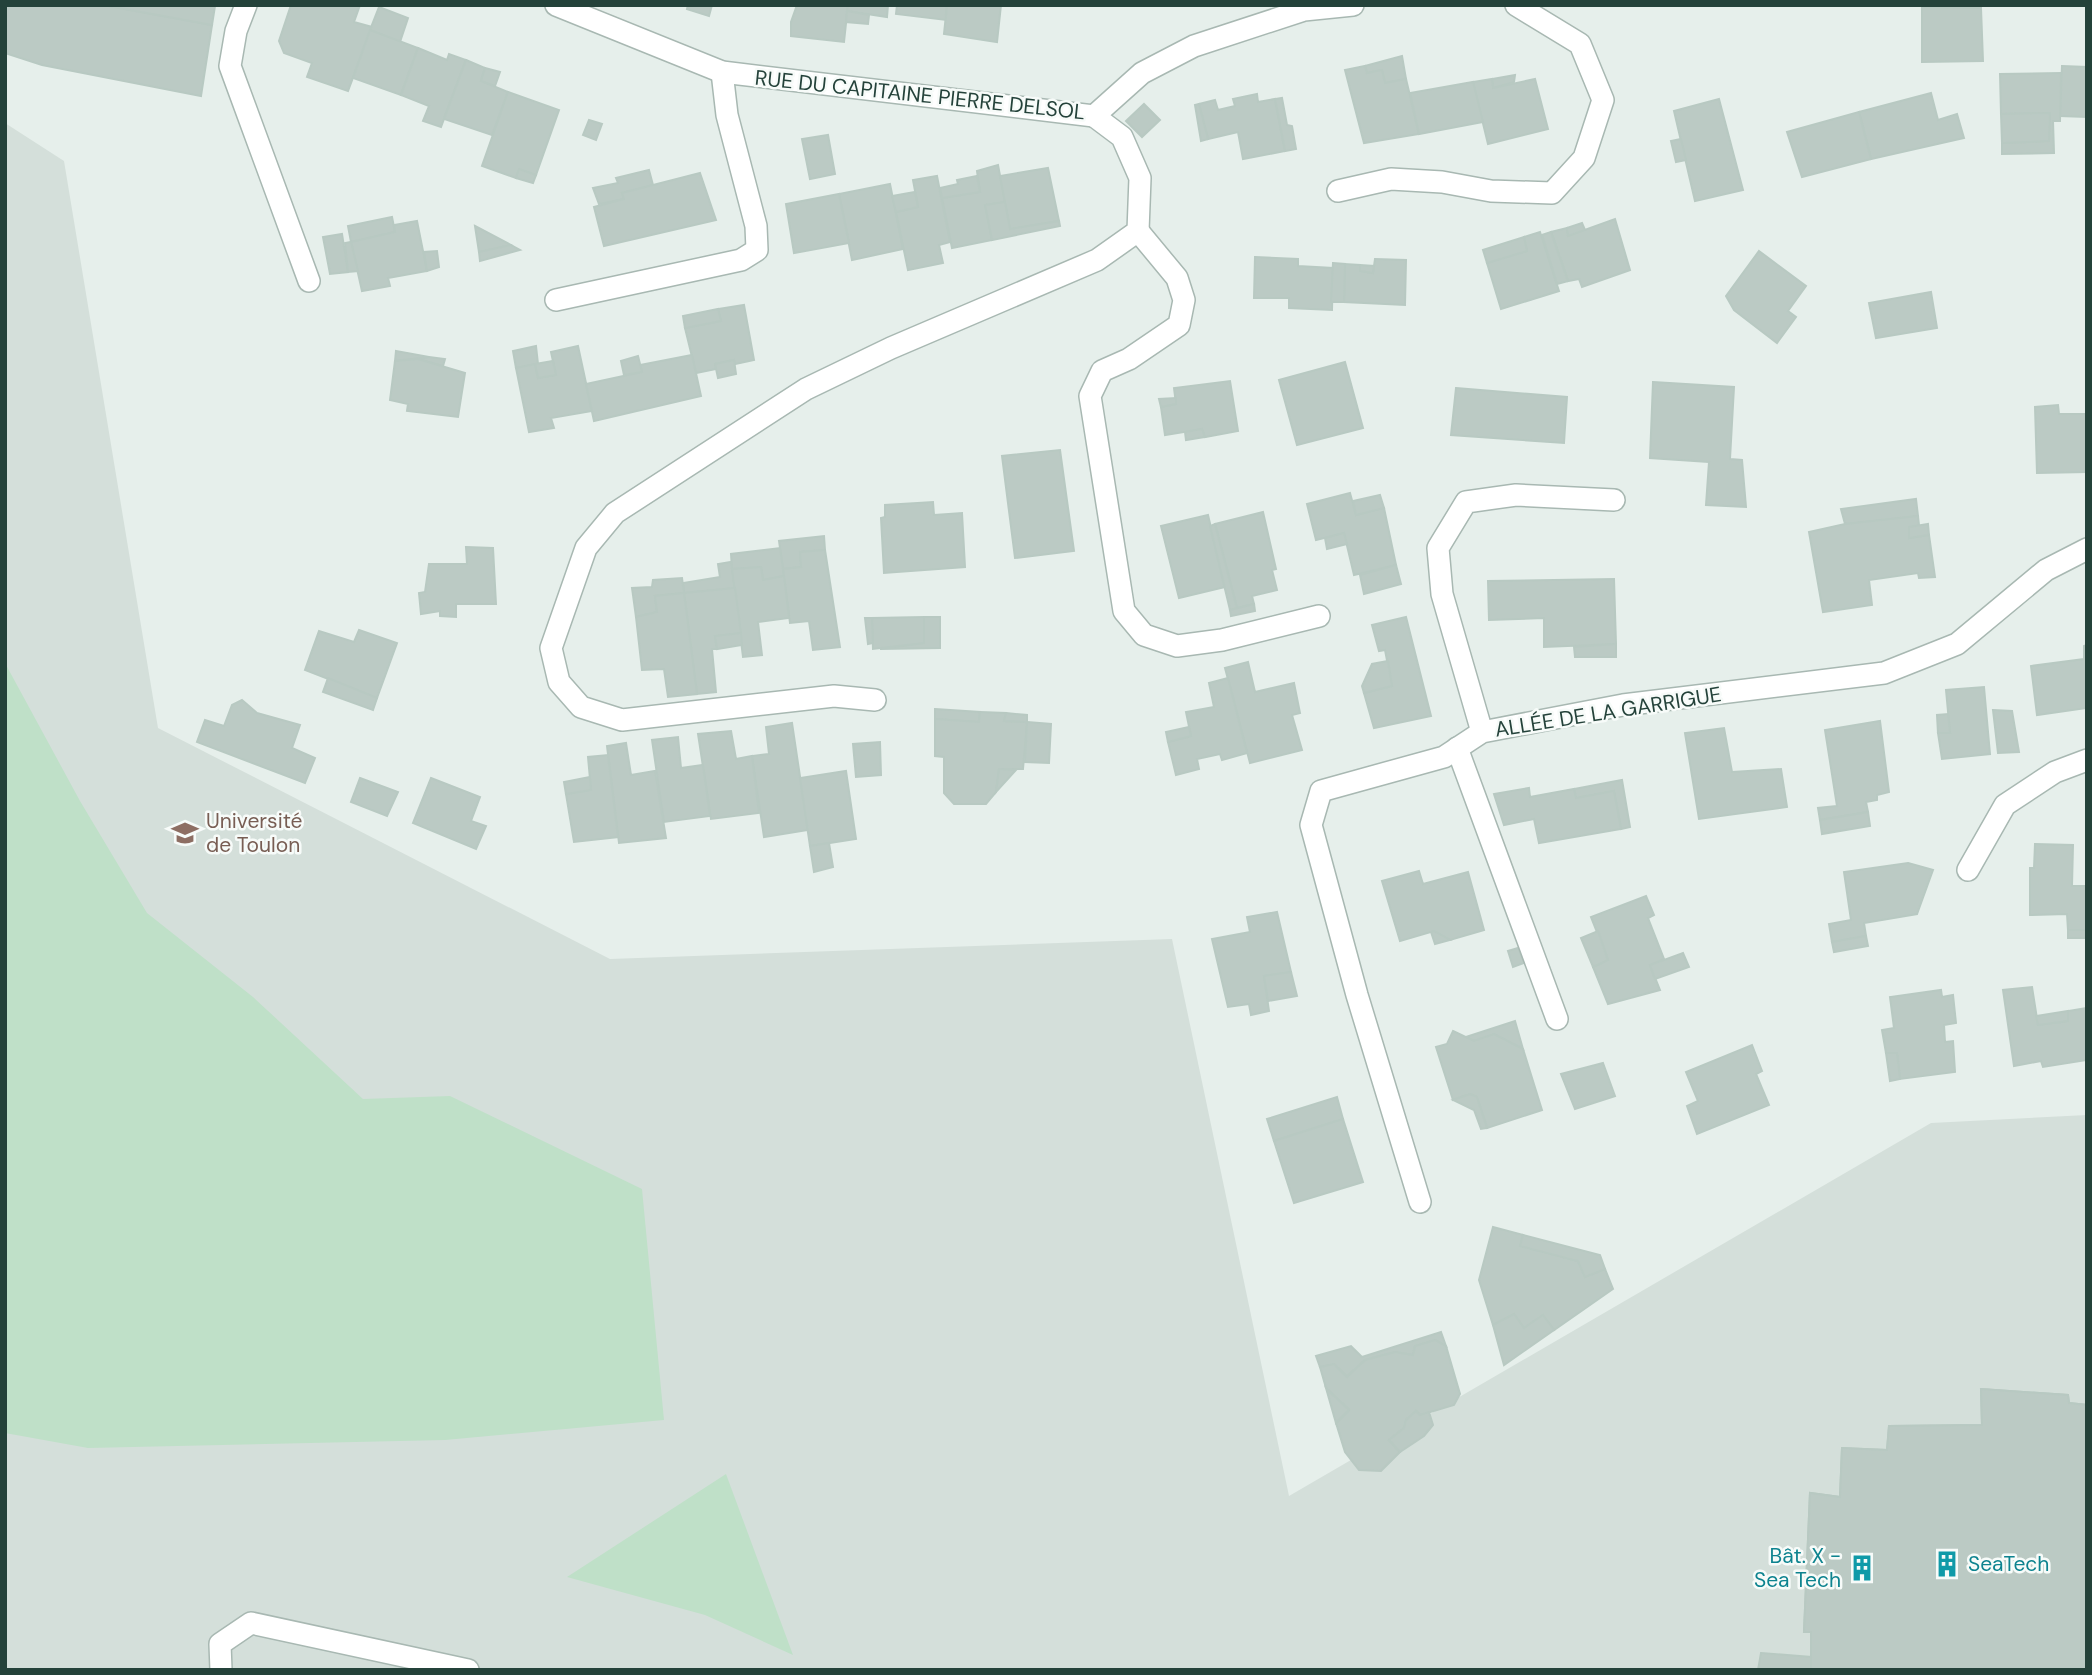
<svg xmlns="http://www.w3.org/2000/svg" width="2092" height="1675" viewBox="0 0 2092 1675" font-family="'DM Sans',sans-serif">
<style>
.built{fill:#d4dfda}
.green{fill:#bfe0c8}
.building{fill:#bbcac4;stroke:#b8c9c2;stroke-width:2;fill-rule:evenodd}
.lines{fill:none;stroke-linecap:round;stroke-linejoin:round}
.minor-casing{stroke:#a8b8b2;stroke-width:24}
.minor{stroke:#fff;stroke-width:21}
.labels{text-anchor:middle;stroke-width:5;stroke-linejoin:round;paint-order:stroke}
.street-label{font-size:21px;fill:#24423a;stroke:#f7fbf9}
.education-label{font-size:21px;fill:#785e54;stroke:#f7fbf9;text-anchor:start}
.culture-label{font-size:21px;fill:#0d838f;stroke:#f7fbf9;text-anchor:end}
</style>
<rect width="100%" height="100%" fill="#e6efeb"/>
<path class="built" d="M5 123 64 161 158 728 610 959 1172 939 1289 1496 1931 1123 2087 1115V1670H5Z"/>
<g class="green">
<path d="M5 663 80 801 147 913 253 997 363 1099 450 1096 642 1189 664 1420 445 1440 88 1448 5 1433Z"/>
<path d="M726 1474 793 1655 705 1615 567 1577Z"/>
</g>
<g class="building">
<path d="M5 5H103L212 25 201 96 42 65 5 53Z"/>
<path d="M103 5H210L215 6 212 25Z"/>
<path d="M291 5H360L354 22 372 27 348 91 307 77 312 63 284 53 279 41Z"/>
<path d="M688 5H712L709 16 687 9Z"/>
<path d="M797 5H848L844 42 791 36V22Z"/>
<path d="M848 5H888L887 17 847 11Z"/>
<path d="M897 5H947L946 20 896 14Z"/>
<path d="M947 5H1001L997 42 944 34Z"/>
<path d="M379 7 408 18 400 42 370 30Z"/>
<path d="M1922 7 1981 8 1983 61 1922 62Z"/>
<path d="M847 11 869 15 868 24 846 22Z"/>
<path d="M370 30 418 48 401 95 353 78Z"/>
<path d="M418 48 447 60 449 54 466 60 441 127 423 121 429 106 401 95Z"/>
<path d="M1402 56 1406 79 1385 83 1382 70 1367 73 1365 66Z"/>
<path d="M466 60 485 68 481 81 508 92 492 135 444 119Z"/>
<path d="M1365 66 1367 73 1382 70 1385 83 1406 79 1419 134 1364 143 1345 70Z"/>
<path d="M2062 66 2087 67V117L2060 116Z"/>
<path d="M485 68 500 72 495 86 481 81Z"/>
<path d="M2061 73 2060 121H2053L2054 153 2002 154V143L2049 141 2050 113 2001 114 2000 74Z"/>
<path d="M1515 75 1514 82 1493 88 1492 79Z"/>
<path d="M1492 79 1493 88 1535 79 1548 129 1488 144 1473 82Z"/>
<path d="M1473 82 1483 122 1419 134 1410 93Z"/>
<path d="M508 92 559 110 536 175 519 169 516 178 482 166Z"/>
<path d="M1931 93 1938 120 1957 114 1964 138 1871 159 1859 112Z"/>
<path d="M1257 94 1258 102 1275 99 1285 151 1243 159 1238 132 1208 139 1199 104 1215 100 1218 110 1235 106 1233 99Z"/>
<path d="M1282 98 1287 125 1292 126 1296 149 1285 151 1275 99Z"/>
<path d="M1719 99 1743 190 1695 201 1674 111Z"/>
<path d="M1144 104 1160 120 1142 137 1126 121Z"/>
<path d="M1199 104 1208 139 1201 141 1195 105Z"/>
<path d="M1859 112 1871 159 1802 177 1787 132Z"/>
<path d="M2050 113 2049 141 2002 143 2001 114Z"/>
<path d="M589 120 602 124 596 140 583 135Z"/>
<path d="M828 135 835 174 810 179 802 139Z"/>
<path d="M1681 139 1686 160 1676 162 1671 141Z"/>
<path d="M998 165 1005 202 985 205 992 240 952 248 942 198 980 192 977 171Z"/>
<path d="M1048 168 1059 221 1010 229 1000 176Z"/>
<path d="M519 169 536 175 533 183 516 178Z"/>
<path d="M649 170 653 185 622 193 624 199 599 204 593 188 618 183 616 178Z"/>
<path d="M700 173 716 220 604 246 594 207 624 199 622 193Z"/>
<path d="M937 176 950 242 939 245 943 263 908 270 896 212 918 207 913 180Z"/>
<path d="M977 176 980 192 942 198 940 188 958 184 957 180Z"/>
<path d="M890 184 903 249 852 260 839 194Z"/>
<path d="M915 192 918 207 896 212 892 196Z"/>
<path d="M839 194 849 243 794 253 786 204Z"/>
<path d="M1005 202 1010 229 1059 221 1060 226 992 240 985 205Z"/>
<path d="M392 217 395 232 351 242 348 226Z"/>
<path d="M1615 219 1630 270 1582 287 1579 279 1568 281 1551 232 1567 228 1568 236Z"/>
<path d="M417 221 427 271 388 278 390 286 362 291 351 242 395 232 394 225Z"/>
<path d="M1582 223 1585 230 1568 236 1567 228Z"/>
<path d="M475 226 511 245 479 252Z"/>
<path d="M1540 232 1559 291 1501 309 1487 263 1527 251 1524 237Z"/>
<path d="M1551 232 1568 281 1557 284 1542 235Z"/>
<path d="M342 234 348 272 330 274 323 237Z"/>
<path d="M1524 237 1527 251 1487 263 1483 250Z"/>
<path d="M351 242 358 271 348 272 345 243Z"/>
<path d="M511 245 520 250 480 261 479 252Z"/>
<path d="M437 251 439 267 427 271 424 252Z"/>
<path d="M1759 251 1806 286 1788 311 1796 317 1777 343 1734 310 1726 296Z"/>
<path d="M1255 257 1298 259V266L1333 268 1332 310 1289 308V298H1254Z"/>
<path d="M1375 259 1406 260 1405 305 1344 302 1345 264 1360 265V271L1373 273Z"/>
<path d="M1333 263 1345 264 1344 302H1331Z"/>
<path d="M1360 265 1374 266 1373 273 1360 271Z"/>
<path d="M1931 292 1937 328 1876 338 1869 303Z"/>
<path d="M744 305 754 360 735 364 734 360 715 364 716 369 696 373 685 328 721 321 718 309Z"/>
<path d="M718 309 721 321 685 328 683 316Z"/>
<path d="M536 346 538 364 516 368 513 351Z"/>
<path d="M578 346 592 411 551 418 554 428 529 432 516 368 535 364 538 378 556 375 551 352Z"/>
<path d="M396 351 429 357 395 361Z"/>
<path d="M692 355 701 396 594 421 586 384 642 372 640 365Z"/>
<path d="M638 356 642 372 624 375 621 361Z"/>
<path d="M429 357 445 359 443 366 418 359Z"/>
<path d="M418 359 465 373 458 417 407 411 408 404 390 400 395 361Z"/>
<path d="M734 360 736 374 718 378 715 364Z"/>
<path d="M553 361 556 375 538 378 535 364Z"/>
<path d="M1345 362 1363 428 1297 445 1279 380Z"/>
<path d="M1230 381 1238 431 1205 437 1202 429 1165 435 1161 407 1176 404 1174 388Z"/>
<path d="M1653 382 1734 387 1730 459 1742 460 1746 507 1706 505 1709 462 1650 458Z"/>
<path d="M1456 388 1567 397 1564 443 1451 435Z"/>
<path d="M1176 398V404L1161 407 1159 399Z"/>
<path d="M2058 405 2059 414H2087V472L2037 473 2035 407Z"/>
<path d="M1202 429 1205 437 1186 440 1185 432Z"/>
<path d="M1060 450 1074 551 1015 558 1002 456Z"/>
<path d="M1350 493 1356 515 1384 508 1396 565 1354 575 1344 533 1316 540 1307 504Z"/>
<path d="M1380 495 1384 508 1356 515 1353 501Z"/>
<path d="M1916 499 1918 516 1845 524 1841 509Z"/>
<path d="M933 502 934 515 962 513 965 567 884 573 881 518 885 517V505Z"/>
<path d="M1263 512 1276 569 1272 570 1277 590 1252 596 1254 604 1237 608 1215 524Z"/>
<path d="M1208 515 1225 587 1179 598 1161 526Z"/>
<path d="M1918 516 1919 525 1909 527V538L1929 535 1935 577 1919 578 1918 573 1869 580 1872 605 1823 612 1809 532 1845 524Z"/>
<path d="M1215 524 1237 608 1230 610 1210 526Z"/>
<path d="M1928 524 1929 535 1909 538V527Z"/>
<path d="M1344 533 1347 544 1327 549 1325 538Z"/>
<path d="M824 536 825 550 800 552 801 567 783 569 779 541Z"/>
<path d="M466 547 493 548 496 604H456V617L440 616V611L421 614 419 593 425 592 429 564H467Z"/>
<path d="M780 548 784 576 763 580 761 567 732 569 731 554Z"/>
<path d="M825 550 840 647 813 650 809 621 790 623 783 569 801 567 800 552Z"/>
<path d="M731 562 735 588 684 593 683 583 720 577 718 564Z"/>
<path d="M1396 565 1401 584 1364 594 1360 575Z"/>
<path d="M761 567 763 580 784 576 789 618 758 622 762 655 743 657 732 569Z"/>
<path d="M682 578 684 593 655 596 657 612 636 617 632 588 652 587 653 580Z"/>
<path d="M1614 579 1616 644 1544 647V618L1489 620 1488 581Z"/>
<path d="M735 588 741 633 715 636 717 649H712L716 692 697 694 684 593Z"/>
<path d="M684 593 697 694 668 697 664 669 642 670 636 617 657 612 655 596Z"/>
<path d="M1254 604 1255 611 1231 616 1230 610Z"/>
<path d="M924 617H940V648L880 649 924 643Z"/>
<path d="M924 617V643L873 649 872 618Z"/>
<path d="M1406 617 1431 716 1374 728 1364 693 1392 686 1385 650 1379 651 1372 625Z"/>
<path d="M865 618H872L873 643 868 644Z"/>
<path d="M359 630 397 643 377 698 305 670 319 631 354 642Z"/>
<path d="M741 633 742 645 717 649 715 636Z"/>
<path d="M1616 644V657H1575L1574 647Z"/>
<path d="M2087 645V708L2037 715 2031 666 2084 659V646Z"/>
<path d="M1388 661 1392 686 1364 693 1362 686 1372 664Z"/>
<path d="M1248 662 1255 692 1294 683 1300 713 1292 715 1302 750 1250 763 1225 668Z"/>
<path d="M328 678 377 698 373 710 323 692Z"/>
<path d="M1228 678 1247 753 1222 760 1220 754 1197 759 1199 769 1176 775 1168 742 1191 736 1186 712 1214 707 1209 683Z"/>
<path d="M1984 687 1990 754 1942 759 1938 733H1950L1946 690Z"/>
<path d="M242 700 257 713 300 725 292 748 315 758 305 783 197 742 205 720 224 726 232 705Z"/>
<path d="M935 709 980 712 979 722 935 719Z"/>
<path d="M1993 710 2012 711 2019 752 1998 753Z"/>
<path d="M980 712 1006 713 1004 721 1027 722 1023 769H999L996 792 986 804H954L944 793V757L935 756V719L979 722Z"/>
<path d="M1006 713 1027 715V722L1004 721Z"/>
<path d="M1948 714 1950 733H1938L1937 715Z"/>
<path d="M1880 721 1889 792 1877 795V800L1866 802 1868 812 1820 820 1818 808 1837 806 1825 730Z"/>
<path d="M1027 722 1051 724 1049 763 1025 762Z"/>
<path d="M792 723 808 830 764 837 752 756 769 754 766 727Z"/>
<path d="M1189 727 1191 736 1168 742 1166 732Z"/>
<path d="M1724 728 1732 772 1781 769 1787 807 1699 819 1685 733Z"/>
<path d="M731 731 736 759 752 756 759 813 711 819 698 734Z"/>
<path d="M678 737 681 768 703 765 710 816 664 822 652 740Z"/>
<path d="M880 742 881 775 856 777 853 744Z"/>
<path d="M626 743 631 775 655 771 666 838 619 843 607 746Z"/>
<path d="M608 755 618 837 574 842 566 794 591 790 588 757Z"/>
<path d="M999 769 1016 770 996 792Z"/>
<path d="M846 771 856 839 810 846 800 778Z"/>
<path d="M590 777 591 790 566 794 564 782Z"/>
<path d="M360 778 398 792 387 816 351 802Z"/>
<path d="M431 778 480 797 471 821 486 826 476 849 413 823Z"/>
<path d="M1622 780 1630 827 1621 829 1614 791 1576 798 1574 789Z"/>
<path d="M1529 788 1530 797 1574 789 1576 798 1614 791 1621 829 1539 843 1534 819 1504 825 1494 794Z"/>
<path d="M1868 812 1870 826 1822 834 1820 820Z"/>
<path d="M829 843 833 867 814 872 810 846Z"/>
<path d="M2035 844 2073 845 2072 886H2087V930H2068L2067 914 2030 915V868H2034Z"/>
<path d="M1908 863 1933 870 1917 914 1864 923 1866 936 1832 942 1829 924 1851 920 1844 872Z"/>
<path d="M1419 871 1423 884 1468 872 1484 930 1450 940 1434 931 1400 941 1382 881Z"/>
<path d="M1646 896 1654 915 1648 918 1664 959 1650 965 1660 990 1608 1004 1593 967 1608 960 1591 917Z"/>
<path d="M1277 912 1291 972 1264 976 1269 1011 1251 1015 1249 1004 1228 1007 1212 939 1250 932 1247 917Z"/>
<rect x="2068" y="930" width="19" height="8"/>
<path d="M1434 931 1450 940 1435 944 1431 932Z"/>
<path d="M1598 931 1608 960 1593 967 1581 938Z"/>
<path d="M1866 936 1868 946 1834 952 1832 942Z"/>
<path d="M1518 948 1524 963 1513 967 1508 951Z"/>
<path d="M1683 953 1689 967 1655 979 1650 965Z"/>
<path d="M1291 972 1297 996 1268 1001 1264 976Z"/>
<path d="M2032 987 2038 1025 2068 1021V1011L2087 1008V1060L2043 1067 2041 1061 2014 1066 2003 990Z"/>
<path d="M1941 990 1942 997 1953 995 1956 1023 1944 1025 1945 1042 1953 1041 1955 1072 1900 1079 1897 1053H1886L1882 1030 1894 1028 1890 997Z"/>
<path d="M2068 1011V1021L2038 1025 2036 1016Z"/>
<path d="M1515 1021 1523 1049 1494 1034 1474 1041 1466 1037Z"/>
<path d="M1453 1031 1474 1041 1494 1034 1523 1049 1542 1110 1487 1128 1477 1097 1470 1094 1453 1100 1436 1047 1447 1044Z"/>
<path d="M1752 1045 1762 1071 1756 1074 1769 1105 1697 1134 1687 1106 1698 1101 1686 1072Z"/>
<path d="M1886 1053H1897L1900 1079 1890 1081Z"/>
<path d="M1603 1063 1615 1096 1575 1109 1561 1074Z"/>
<path d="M1470 1094 1477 1097 1487 1128 1481 1129 1474 1110 1453 1100Z"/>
<path d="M1337 1097 1343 1119 1274 1141 1267 1119Z"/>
<path d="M1343 1119 1363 1182 1294 1203 1274 1141Z"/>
<path d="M1493 1227 1523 1235 1520 1246 1578 1261 1585 1277 1605 1269 1613 1289 1554 1330 1543 1315 1524 1328 1514 1314 1493 1325 1479 1280Z"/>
<path d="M1523 1235 1600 1255 1605 1269 1585 1277 1578 1261 1520 1246Z"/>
<path d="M1514 1314 1524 1328 1543 1315 1554 1330 1504 1365 1493 1325Z"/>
<path d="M1441 1332 1446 1346 1435 1340 1415 1346 1413 1355 1395 1352 1365 1360 1347 1377 1334 1364 1320 1367 1316 1356 1351 1346 1362 1357Z"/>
<path d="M1435 1340 1446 1346 1460 1394 1454 1405 1420 1415 1416 1411 1406 1420 1404 1428 1389 1440 1400 1452 1381 1471 1359 1470 1345 1452 1336 1423 1349 1410 1326 1388 1320 1367 1334 1364 1347 1377 1365 1360 1395 1352 1413 1355 1415 1346Z"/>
<path d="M1326 1388 1349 1410 1336 1423Z"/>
<path d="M1981 1389 2068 1395 2069 1403 2087 1405V1670H1811V1632H1804L1810 1493 1840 1497 1842 1448 1887 1450 1889 1426 1982 1425ZM1918 1504 1981 1505 1978 1641 1916 1640Z"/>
<path d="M1981 1389 2068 1395 2069 1403 2087 1405V1670H1811V1632H1804L1810 1493 1840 1497 1842 1448 1887 1450 1889 1426 1982 1425Z"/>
<path d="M1416 1411 1420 1415 1429 1412 1433 1425 1424 1436 1400 1452 1389 1440 1404 1428 1406 1420Z"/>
<path d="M1761 1653 1811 1657V1670H1758Z"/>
</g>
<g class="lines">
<g class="minor-casing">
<g id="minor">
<path d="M246 5 236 31 230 66 309 281"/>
<path d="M556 5 722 72 1094 116 1142 73 1194 46 1304 10 1353 5"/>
<path d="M1338 191 1391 179 1442 182 1491 191 1552 193 1584 158 1603 100 1580 44 1516 5"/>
<path d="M1138 231 1177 278 1184 300 1179 325 1129 359 1102 371 1090 396 1124 611 1144 635 1177 646 1222 640 1319 616"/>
<path d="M556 300 741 260 757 250 756 226 727 115 722 72"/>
<path d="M875 700 834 696 622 720 581 707 559 682 551 648 586 548 615 513 806 389 891 348 1097 260 1138 231 1140 178 1122 137 1094 116"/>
<path d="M1482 732 1442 594 1438 548 1466 502 1516 495 1614 500"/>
<path d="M1457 748 1557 1019"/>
<path d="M1968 870 2005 805 2055 772 2087 760"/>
<path d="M1420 1202 1357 995 1311 825 1321 791 1444 757 1482 732 1623 705 1884 673 1957 644 2046 570 2087 549"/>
<path d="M221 1670 220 1644 251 1623 468 1670"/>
</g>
</g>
<use href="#minor" class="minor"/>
</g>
<defs>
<g id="university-bare" transform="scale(2.1)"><path d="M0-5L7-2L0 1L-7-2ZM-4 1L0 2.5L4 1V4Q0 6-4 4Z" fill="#8d6e63" stroke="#f7fbf9" stroke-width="2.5" paint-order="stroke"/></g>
<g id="building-bare" transform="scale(2.1)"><path d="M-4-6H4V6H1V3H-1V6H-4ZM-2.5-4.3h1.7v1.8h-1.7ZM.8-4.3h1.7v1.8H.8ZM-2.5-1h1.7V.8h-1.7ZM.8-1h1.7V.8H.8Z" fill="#0f9aa8" stroke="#f7fbf9" stroke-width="2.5" paint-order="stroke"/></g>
</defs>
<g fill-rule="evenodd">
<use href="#university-bare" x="185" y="833"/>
<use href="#building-bare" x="1947" y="1564"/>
<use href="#building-bare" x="1862" y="1568"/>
</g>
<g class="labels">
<g class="street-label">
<text transform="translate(920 95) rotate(6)" y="7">RUE DU CAPITAINE PIERRE DELSOL</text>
<text transform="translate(1608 712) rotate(-9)" y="7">ALLÉE DE LA GARRIGUE</text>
</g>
<g class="education-label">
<text x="206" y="828">Université<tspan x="206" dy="24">de Toulon</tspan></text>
</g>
<g class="culture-label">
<text x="1841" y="1563">Bât. X -<tspan x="1841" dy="24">Sea Tech</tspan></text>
<text x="1968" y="1571" text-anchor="start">SeaTech</text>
</g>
</g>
<rect width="2092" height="1675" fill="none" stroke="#24423a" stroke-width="14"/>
</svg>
